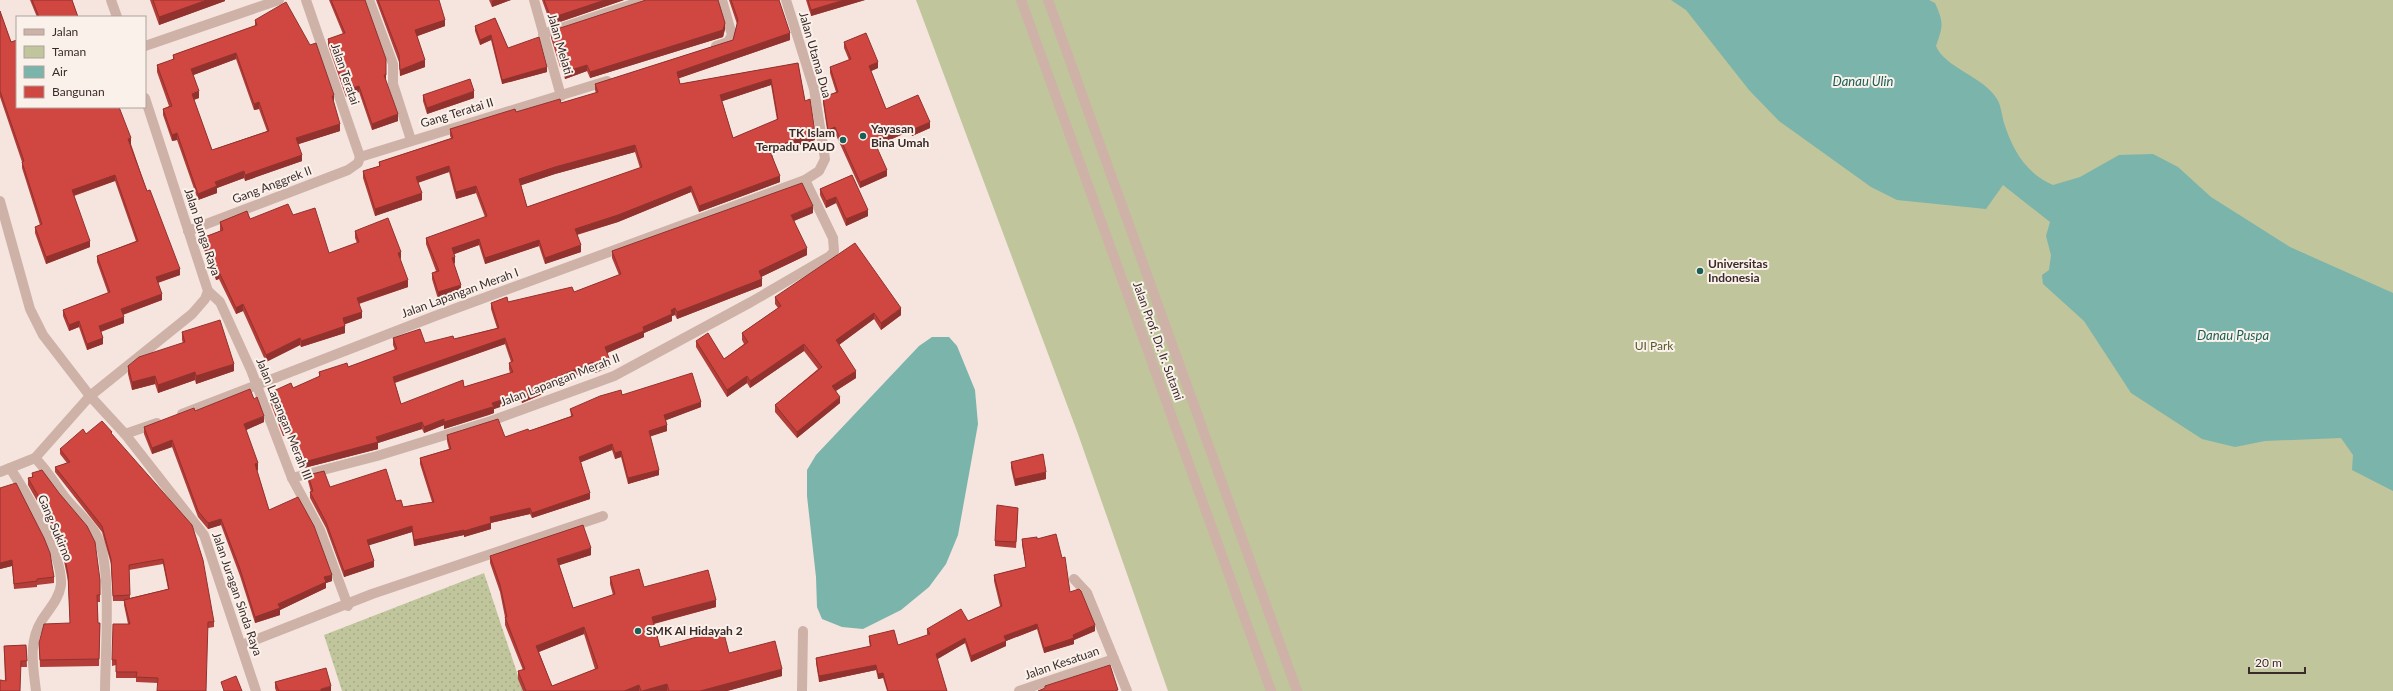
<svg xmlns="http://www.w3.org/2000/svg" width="2393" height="691" viewBox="0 0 2393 691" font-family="Lato,sans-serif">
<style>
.grass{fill:url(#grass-dots)}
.green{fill:#c0c59c}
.water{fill:#7ab4ab}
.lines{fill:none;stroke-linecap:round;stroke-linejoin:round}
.minor{stroke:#ceb2a8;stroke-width:10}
.wall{fill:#b33d38;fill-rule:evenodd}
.shaded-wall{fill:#92322e}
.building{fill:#d04741;stroke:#92322e;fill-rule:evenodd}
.poi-dot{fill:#1a6057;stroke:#fbf1eb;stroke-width:1.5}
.labels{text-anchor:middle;stroke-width:4;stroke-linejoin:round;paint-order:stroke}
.street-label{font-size:12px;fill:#3a2b29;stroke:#fbf1eb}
.poi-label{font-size:12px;font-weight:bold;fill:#3a2b29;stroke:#fbf1eb;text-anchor:start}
.park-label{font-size:12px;fill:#535b2a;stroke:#fbf1eb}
.water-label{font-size:13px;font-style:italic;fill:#1a6057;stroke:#fbf1eb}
</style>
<defs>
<pattern id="grass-dots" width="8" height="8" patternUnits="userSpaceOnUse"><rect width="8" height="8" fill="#c0c59c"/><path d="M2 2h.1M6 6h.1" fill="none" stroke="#a6a986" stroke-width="1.8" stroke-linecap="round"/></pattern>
</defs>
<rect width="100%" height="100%" fill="#f5e5de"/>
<path class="grass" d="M484 573 523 691H342L324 635Z"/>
<path class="green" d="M916 0H2393V691H1168L1078 434Z"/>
<g class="water">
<path d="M1671 0H1929L1935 3C1944 23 1943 26 1936 46 1945 68 1983 76 1997 99 2001 105 2002 116 2004 123 2013 151 2026 173 2053 185L2080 177 2119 155 2153 154 2178 167 2211 197 2290 247 2393 293V491L2352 470 2353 455 2341 438 2265 441 2235 447 2202 439 2131 393 2084 321 2043 284 2042 275 2049 270 2051 255 2046 236 2050 222 2003 185 1986 209 1897 200 1871 187 1779 121 1749 90 1686 10Z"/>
<path d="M932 337H949L957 346 975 390 978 424 958 535 946 564 929 587 901 610 863 629 842 627 822 619 817 607 816 577 807 496V470L816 455 919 346Z"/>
</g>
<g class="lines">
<g class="minor">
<path d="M111 0 117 17"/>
<path d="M306 0 360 157"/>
<path d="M369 0 393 64V84L411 140"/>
<path d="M534 0 561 96"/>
<path d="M1021 0 1271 691"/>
<path d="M1048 0 1297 691"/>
<path d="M543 34 645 0"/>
<path d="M145 46 279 0"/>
<path d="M716 46 728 42 732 35 722 0"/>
<path d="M360 157 607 81"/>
<path d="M0 201 30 309 43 335 90 396 125 434 204 535 256 691"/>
<path d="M188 231 348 170 358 163 360 157"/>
<path d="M208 291 220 302 251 370 292 478 320 530 348 606"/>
<path d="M182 414 435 316 805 180 819 171 825 159 814 89 786 0"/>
<path d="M125 434 157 423"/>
<path d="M35 458C49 472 53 482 64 496 74 509 88 520 96 534 113 563 105 654 105 691"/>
<path d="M10 468C27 494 63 554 61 585 59 599 49 609 42 620 28 642 33 666 36 691"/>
<path d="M0 472 35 458 90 396 192 314 205 299 208 291 145 98"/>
<path d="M292 478 377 456 491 421 614 376 751 302 830 256 834 251 833 238 805 180"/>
<path d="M1074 579 1087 593 1127 691"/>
<path d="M242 645 372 594 603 516"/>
<path d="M802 691 803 631"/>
<path d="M1019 691 1114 659"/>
</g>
</g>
<g class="wall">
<path d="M30 0H72L78 17H37Z"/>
<path d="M150 0H225V1L159 25Z"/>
<path d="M329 0H365L386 81 398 121 372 130 359 92 346 97 328 45V39L343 34Z"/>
<path d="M376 0H439L445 26 417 36 425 67 400 76 399 62Z"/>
<path d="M489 0H511L492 7Z"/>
<path d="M542 0H624L551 25Z"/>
<path d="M729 0H779L790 40 679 78 680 84 798 63 805 101 815 140 772 154 780 182 699 212 691 192 618 222 577 235 581 252 545 264 539 246 485 264 479 245 454 254 455 263 454 264 461 292 438 299 432 279V273L436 271 426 244V238L485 217 476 193 456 199 449 172 418 183 422 200 375 216 363 178V171L379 166V162L451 138 450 136V129L516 112 561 103 596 93 595 90V84L733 40 737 24ZM771 85 777 120 733 138 722 101ZM635 152 640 168 527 207 521 185 555 174Z"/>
<path d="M806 0H865L811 16Z"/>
<path d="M0 11 11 42 131 144 147 191 180 275 158 283 162 300 123 315 124 323 101 332 103 344 87 350 79 327 69 331 63 316V310L108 293 97 262V256L136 241 115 181 74 196 90 247 46 264 35 233V227L40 225 22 168V162L0 97Z"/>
<path d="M495 18 508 48 547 72 502 84 491 40 480 45 475 31V26Z"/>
<path d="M255 20 334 101H333L340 131 298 144 302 161 245 181 244 178 217 188V193L198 200 177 140 172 141 163 115V109L169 106 157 72V65L173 60V55L255 26ZM236 59 254 110 259 109 267 131 212 150 194 100 199 98 193 75Z"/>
<path d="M725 29 723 37 590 78 587 71 565 79 561 67H560L551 38V31Z"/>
<path d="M844 42 878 68 871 71 886 109 930 128 912 136 910 131 876 146 887 176 860 188 835 133 828 136 823 103V97L836 92 830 73V67L849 60 844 48Z"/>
<path d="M423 95 474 98 427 114 423 101Z"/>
<path d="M852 175 868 216 846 226 836 203 826 208 820 195V189Z"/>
<path d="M813 213 794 221 807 255 761 277 762 286 677 319 675 315 672 316V321L644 333V337L607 353 610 367 595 373 593 368 545 389V393L522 403 521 400 494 409V413L489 415 444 429V425L424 433 422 429 378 443V449L304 468 289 433 283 436 269 399V393L293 388 319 377V372L348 367 395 350 393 345V338L425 343 454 339 497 328 491 309V303L508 302 574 292 619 275 612 258V251ZM505 344 511 362 509 363V369L510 373 464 387 401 404 395 383Z"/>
<path d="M293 215 329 253 357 243 355 238V231L401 258 400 259 408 287 359 304 362 318 345 324V333L301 347 300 345 266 362 243 311 236 314 219 279 216 280 202 245V238L220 231V222Z"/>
<path d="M775 297 901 315 881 330 874 319 839 345 856 378 836 391 840 403 797 438 775 412V405L818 369 804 351 750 388 747 383 727 397 696 347V341L724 359 744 344 742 340V333L778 308 775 304Z"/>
<path d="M182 332 234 371 196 384 195 380 158 393 155 384 132 390 128 374V366L183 343 182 340Z"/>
<path d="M622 395 701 407 666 420 667 431 650 436 659 475 628 484 621 457 615 459 612 450 581 462 590 499 532 518 530 514 491 523V529L464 537V535L414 546 412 532 369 545 374 567 344 577 326 528 310 498V492H311L308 481V475L330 487 396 501 403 507 432 502 420 464V458L449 449 447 441V435L505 437 529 431 571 416 570 409Z"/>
<path d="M195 411 264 422 246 430 258 470 257 471 269 510 332 581 326 583V588L280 610V615L255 623 240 576 221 525 208 529 198 517 172 447 152 454 144 434V427Z"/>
<path d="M86 434 112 435 214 622V627L208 628 158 683 136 682V678H116V665L112 666V660L128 624 124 605V601H113L111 564 102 532 55 472V467L67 463 60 454V449ZM163 564 168 589 130 598 129 570Z"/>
<path d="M1011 462 1046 479 1015 486 1011 468Z"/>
<path d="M32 473 100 580V602H97L98 623H100L99 666 40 667 39 643 70 623 68 581 63 556 49 522 28 485V478L32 477Z"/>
<path d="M0 488 54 577V583L37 585V587L14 589 12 566 0 569Z"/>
<path d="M1018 513 1016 548 995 546V541Z"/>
<path d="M1022 539H1037L1070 592 1095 631 1074 640V644L1044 653 1037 629 1006 641V646L971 662 965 643 937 659 947 691H887L883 678 878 679 876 670 819 682 816 663V658L870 647 869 641V636L898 645 928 635 927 634V629L968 621 1000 606 994 581V575L1026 567 1022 545Z"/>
<path d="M591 555 559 565 573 608 613 595 610 584V577L644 587 716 607 654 624 660 647 729 653 782 676 727 691H523L518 679V671L523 670 505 625V617L500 592 490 563V556ZM584 634 595 669 552 686 539 652Z"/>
<path d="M26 645 27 667H21L5 681 4 646Z"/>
<path d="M275 682 331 691H276L275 688Z"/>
</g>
<g class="shaded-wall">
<path d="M207 0H225V1L159 25V17Z"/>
<path d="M494 0H511L492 7V1Z"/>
<path d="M605 0H624L551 25V18Z"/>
<path d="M844 0H865L811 16V10Z"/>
<path d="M445 20V26L415 37V30Z"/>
<path d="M725 23V29L723 37 590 78V72Z"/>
<path d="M790 33V40L677 79V72Z"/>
<path d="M491 35V40L480 45V40Z"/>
<path d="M236 53V59L191 76V69Z"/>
<path d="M425 60V67L400 76V70Z"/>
<path d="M561 60V67H560V61Z"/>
<path d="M878 62V68L869 72V66Z"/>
<path d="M587 65V71L565 79V72Z"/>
<path d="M547 67V72L502 84V80Z"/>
<path d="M384 75H386V81L384 82Z"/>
<path d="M771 79V85L720 102V95Z"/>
<path d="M359 86V92L346 97V90Z"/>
<path d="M199 91V98L192 100V94Z"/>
<path d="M474 91V98L427 114V108Z"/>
<path d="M334 95V101L332 102V96Z"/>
<path d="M259 102V109L254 110V104Z"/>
<path d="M398 114V121L372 130V124Z"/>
<path d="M930 122V128L912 136V130Z"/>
<path d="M340 124V131L296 145V138Z"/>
<path d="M910 125V131L874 147V141Z"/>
<path d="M835 127V133L828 136V130Z"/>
<path d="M177 133V140L172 141V135Z"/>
<path d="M815 133V140L769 155V149Z"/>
<path d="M131 138V144L128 145V139Z"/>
<path d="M635 145V152L555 174 519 186V179L555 167Z"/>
<path d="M302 155V161L245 181V175Z"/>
<path d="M449 166V172L416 183V177Z"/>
<path d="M887 170V176L860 188V182Z"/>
<path d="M244 171V178L217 188V193L198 200V194L215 182Z"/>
<path d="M115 175V181L72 196V190Z"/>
<path d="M780 176V182L699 212V206Z"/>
<path d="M476 186V193L456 199V192Z"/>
<path d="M691 186V192L618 222 575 235V229Z"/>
<path d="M422 193V200L375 216V209Z"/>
<path d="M836 197V203L826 208V201Z"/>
<path d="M813 206V213L791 222V215Z"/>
<path d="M868 210V216L846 226V219Z"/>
<path d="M479 239V245L452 255V248Z"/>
<path d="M539 240V246L485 264V258Z"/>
<path d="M90 241V247L46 264V257Z"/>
<path d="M581 245V252L545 264V258Z"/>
<path d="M807 248V255L759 278V271Z"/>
<path d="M401 252V258L398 260V253Z"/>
<path d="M455 257V263L452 264V258Z"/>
<path d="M180 269V275L156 283V277Z"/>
<path d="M219 272V279L216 280V274Z"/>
<path d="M762 279V286L677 319V312Z"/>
<path d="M408 280V287L357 304V298Z"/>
<path d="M461 285V292L438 299V292Z"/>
<path d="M162 294V300L121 315V309Z"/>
<path d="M243 304V311L236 314V308Z"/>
<path d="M675 308V315L672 316V321L644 333V337L605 354V347L643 327Z"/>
<path d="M901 308V315L881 330V323Z"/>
<path d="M362 312V318L343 325V318Z"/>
<path d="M874 313V319L836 347V340Z"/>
<path d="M124 317V323L99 332V326Z"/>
<path d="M79 321V327L69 331V325Z"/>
<path d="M345 326V333L301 347V341Z"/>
<path d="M103 338V344L87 350V344Z"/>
<path d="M300 338V345L266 362V355Z"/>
<path d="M505 338V344L393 383V377Z"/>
<path d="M804 344V351L750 388V381Z"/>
<path d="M610 361V367L595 373V367Z"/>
<path d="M593 362V368L545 389V393L522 403V396L543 383Z"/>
<path d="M234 364V371L196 384V376Z"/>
<path d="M856 371V378L832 393V386Z"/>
<path d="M195 372V380L158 393V385Z"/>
<path d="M155 376V384L132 390V382Z"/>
<path d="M747 376V383L727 397V390Z"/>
<path d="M521 394V400L494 409V413L444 429V422L492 403Z"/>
<path d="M840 397V403L797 438V432Z"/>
<path d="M701 402V407L664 421V415Z"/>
<path d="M264 416V422L244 431V424Z"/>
<path d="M444 419V425L424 433V427Z"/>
<path d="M422 422V429L378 443V449L304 468V462Z"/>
<path d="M667 425V431L649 437V431Z"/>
<path d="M289 427V433L283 436V429Z"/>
<path d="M172 440V447L152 454V448Z"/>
<path d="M612 444V450L579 463V457Z"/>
<path d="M621 451V457L615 459V453Z"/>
<path d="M258 463V470L255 471V464Z"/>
<path d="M659 470V475L628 484V478Z"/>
<path d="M1046 472V479L1015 486V479Z"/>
<path d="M590 493V499L532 518V513Z"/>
<path d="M530 508V514L490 523V517Z"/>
<path d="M221 519V525L208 529V523Z"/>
<path d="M491 523V529L464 537V531Z"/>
<path d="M412 526V532L367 546V540Z"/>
<path d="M464 530V535L414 546V540Z"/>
<path d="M591 548V555L557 566V559Z"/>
<path d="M12 560V566L0 569V563Z"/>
<path d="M374 561V567L344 577V571Z"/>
<path d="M332 575V581L326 583V588L280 610V615L255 623V617L278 604 324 577Z"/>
<path d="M716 600V607L652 624V617Z"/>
<path d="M1037 624V629L1006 641V646L971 662V656L1004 636Z"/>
<path d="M1095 625V631L1074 640V644L1044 653V648Z"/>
<path d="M584 627V634L536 653V646Z"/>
<path d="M965 638V643L936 660V654Z"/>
<path d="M876 665V670L819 682V676Z"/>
<path d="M782 669V676L727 691H700Z"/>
<path d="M883 673V678L878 679V674Z"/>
<path d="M667 684V691H642Z"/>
<path d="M639 685V691H624Z"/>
<path d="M331 686V691H321V689Z"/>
</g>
<g class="building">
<path d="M32 0H72L78 17H39Z"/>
<path d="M153 0H207L159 17Z"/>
<path d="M331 0H365L386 59V75H384L398 114 372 124 359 86 346 90 328 39 345 33Z"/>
<path d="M378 0H439L445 20 415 30 425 60 400 70 399 55Z"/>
<path d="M544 0H605L551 18Z"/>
<path d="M646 0H718L725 23 723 30 590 72 587 65 565 72 561 60 560 61 551 31Z"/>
<path d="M731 0H779L790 33 677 72 680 84 798 63 805 101 810 99 815 133 769 149 780 176 699 206 691 186 618 215 575 229 581 245 545 258 539 240 485 258 479 239 452 248 455 257 452 258 461 285 438 292 432 273 439 271 426 238 487 216 476 186 456 192 449 166 416 177 422 193 375 209 363 171 380 166 379 162 453 138 450 129 515 109 516 112 560 99 561 103 598 92 595 84 733 40 738 20ZM771 79 778 119 733 138 720 95ZM635 145 642 167 527 207 519 179 555 167Z"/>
<path d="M808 0H844L811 10Z"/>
<path d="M286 2 310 45 316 43 334 95 332 96 340 124 296 138 302 155 245 175 244 171 215 182 217 186 198 194 177 133 172 135 163 109 172 106 157 65 174 59 173 55 257 25 255 20ZM236 53 254 104 259 102 269 131 212 150 192 94 199 91 191 69Z"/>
<path d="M0 11 11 42 17 40V107H119L131 138 128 139 147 191 150 190 180 269 156 277 162 294 121 309 124 317 99 326 103 338 87 344 79 321 69 325 63 310 110 292 97 256 138 241 115 175 72 190 90 241 46 257 35 227 42 224 22 162 24 161 0 91Z"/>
<path d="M495 18 508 48 539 37 547 67 502 80 491 35 480 40 475 26Z"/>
<path d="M866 33 878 62 869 66 886 109 918 95 930 122 912 130 910 125 874 141 887 170 860 182 835 127 828 130 823 97 838 92 830 67 851 59 844 42Z"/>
<path d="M470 79 474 91 427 108 423 95Z"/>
<path d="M852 175 868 210 846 219 836 197 826 201 820 189Z"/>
<path d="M802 183 813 206 791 215 807 248 759 271 762 279 677 312 675 308 671 310 672 314 643 327 644 331 605 347 610 361 595 367 593 362 543 383 545 387 522 396 521 394 492 403 494 407 489 408 444 422V419L424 427 422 422 376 437 378 442 304 462 289 427 283 429 269 393 291 383 293 388 320 376 319 372 347 363 348 367 397 349 393 338 420 329 425 343 453 336 454 339 499 328 491 303 507 297 508 302 572 287 574 292 621 274 612 251ZM505 338 513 361 509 363 513 372 464 387 463 380 401 404 393 377Z"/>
<path d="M288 204 293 215 315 208 329 253 359 242 355 231 388 218 401 252 398 253 408 280 357 298 362 312 343 318 345 326 301 341 300 338 266 355 243 304 236 308 219 272 216 274 202 238 223 230 220 222 247 211 250 219Z"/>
<path d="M855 243 901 308 881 323 874 313 836 340 856 371 832 386 840 397 797 432 775 405 822 367 804 344 750 381 747 376 727 390 696 341 708 333 724 359 748 342 742 333 781 306 775 297Z"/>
<path d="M220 320 234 364 196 376 195 372 158 385 155 376 132 382 128 366 139 357 185 342 182 332Z"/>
<path d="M692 373 701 402 664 415 667 425 649 431 659 470 628 478 621 451 615 453 612 444 579 457 590 493 532 513 530 508 490 517 491 523 464 531V530L414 540 412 526 367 540 374 561 344 571 326 522 310 492 313 491 308 475 324 471 330 487 386 469 396 501 401 500 403 507 434 502 420 458 451 449 447 435 498 419 505 437 528 429 529 431 573 416 570 409 600 396 621 390 622 395Z"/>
<path d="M250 389 254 399 257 397 264 416 244 424 258 463 255 464 269 510 298 497 314 526 332 575 324 577 326 582 278 604 280 608 255 617 240 569 221 519 208 523 198 511 172 440 152 448 144 427 194 408 195 411Z"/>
<path d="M102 421 112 432 111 433 192 525 203 560 214 622H208L206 691H157L158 678 136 677 137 672H116V660H112L113 624H130L124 600 169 589 163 559 129 565 130 595 113 596 111 559 102 526 55 467 70 462 60 449 83 429 86 434Z"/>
<path d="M1043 454 1046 472 1015 479 1011 462Z"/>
<path d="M42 470 59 493 87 526 95 542 100 580V595H97L98 623H100L99 659 40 660 39 643 44 624 70 623 68 574 63 549 49 515 28 478 33 477 32 473Z"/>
<path d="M16 483 44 538 50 553 54 577 37 579V581L14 584 12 560 0 563V488Z"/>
<path d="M997 505 1018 508 1016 542 995 541Z"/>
<path d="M583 525 591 548 557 559 573 608 615 594 610 577 639 569 644 587 708 570 716 600 652 617 660 647 723 630 729 653 775 641 782 669 700 691H669L667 684 642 691H641L639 685 624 691H526L518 671 525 669 505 617H507L500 585 490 556ZM584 627 598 668 552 686 536 646Z"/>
<path d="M1056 534 1062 558 1065 557 1070 592 1079 589 1081 591 1095 625 1073 635 1074 638 1044 648 1037 624 1004 636 1006 641 971 656 965 638 936 654 947 691H888L883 673 878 674 876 665 819 676 816 658 871 646 869 636 894 630 898 645 930 634 927 629 961 609 968 621 1002 606 994 575 1026 567 1022 539 1037 537V539Z"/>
<path d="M26 645 27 661H21L20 691H0V680L6 681 4 646Z"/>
<path d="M1110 665 1118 690 1114 691H1038L1045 688V686Z"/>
<path d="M326 668 331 686 321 689V691H279L275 682Z"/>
<path d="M236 676 242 691H224L221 682Z"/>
</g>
<g class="poi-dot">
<circle cx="863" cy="136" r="4"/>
<circle cx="843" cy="140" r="4"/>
<circle cx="1700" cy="271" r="4"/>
<circle cx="638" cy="631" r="4"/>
</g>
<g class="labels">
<g class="street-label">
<text transform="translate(560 44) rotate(74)" y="4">Jalan Melati</text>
<text transform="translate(815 55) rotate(74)" y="4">Jalan Utama Dua</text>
<text transform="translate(345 74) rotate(71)" y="4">Jalan Teratai</text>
<text transform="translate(457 113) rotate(-17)" y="4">Gang Teratai II</text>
<text transform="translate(272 185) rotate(-21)" y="4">Gang Anggrek II</text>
<text transform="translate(202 232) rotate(72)" y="4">Jalan Bunga Raya</text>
<text transform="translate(460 293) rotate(-20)" y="4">Jalan Lapangan Merah I</text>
<text transform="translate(1158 341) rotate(70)" y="4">Jalan Prof. Dr. Ir. Sutami</text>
<text transform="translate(560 380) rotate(-21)" y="4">Jalan Lapangan Merah II</text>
<text transform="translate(284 419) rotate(68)" y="4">Jalan Lapangan Merah III</text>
<text transform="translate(55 528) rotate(67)" y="4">Gang Sukirno</text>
<text transform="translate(237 594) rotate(71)" y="4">Jalan Juragan Sinda Raya</text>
<text transform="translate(1062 663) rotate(-19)" y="4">Jalan Kesatuan</text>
</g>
<g class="poi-label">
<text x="871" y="133">Yayasan<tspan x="871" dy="14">Bina Umah</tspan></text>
<text x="835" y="137" text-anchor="end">TK Islam<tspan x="835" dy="14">Terpadu PAUD</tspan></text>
<text x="1708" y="268">Universitas<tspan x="1708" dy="14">Indonesia</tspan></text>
<text x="646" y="635">SMK Al Hidayah 2</text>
</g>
<g class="park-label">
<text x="1654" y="350">UI Park</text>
</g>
<g class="water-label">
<text x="1863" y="86">Danau Ulin</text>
<text x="2233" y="340">Danau Puspa</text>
</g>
</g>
<rect x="16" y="16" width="130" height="92" fill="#fbf1eb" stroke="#aea29d"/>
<rect x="24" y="29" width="20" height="6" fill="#ceb2a8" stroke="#aea29d"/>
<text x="52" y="36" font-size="12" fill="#3a2b29">Jalan</text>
<rect x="24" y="46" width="20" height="12" fill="#c0c59c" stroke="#aea29d"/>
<text x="52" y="56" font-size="12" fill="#3a2b29">Taman</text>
<rect x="24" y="66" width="20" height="12" fill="#7ab4ab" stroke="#aea29d"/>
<text x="52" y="76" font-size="12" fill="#3a2b29">Air</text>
<rect x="24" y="86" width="20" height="12" fill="#d04741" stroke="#aea29d"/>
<text x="52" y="96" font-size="12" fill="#3a2b29">Bangunan</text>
<path d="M2249 667v6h56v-6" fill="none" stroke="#3a2b29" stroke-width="2"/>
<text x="2255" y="667" font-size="12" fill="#3a2b29" stroke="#fbf1eb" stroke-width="3" paint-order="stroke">20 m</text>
</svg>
